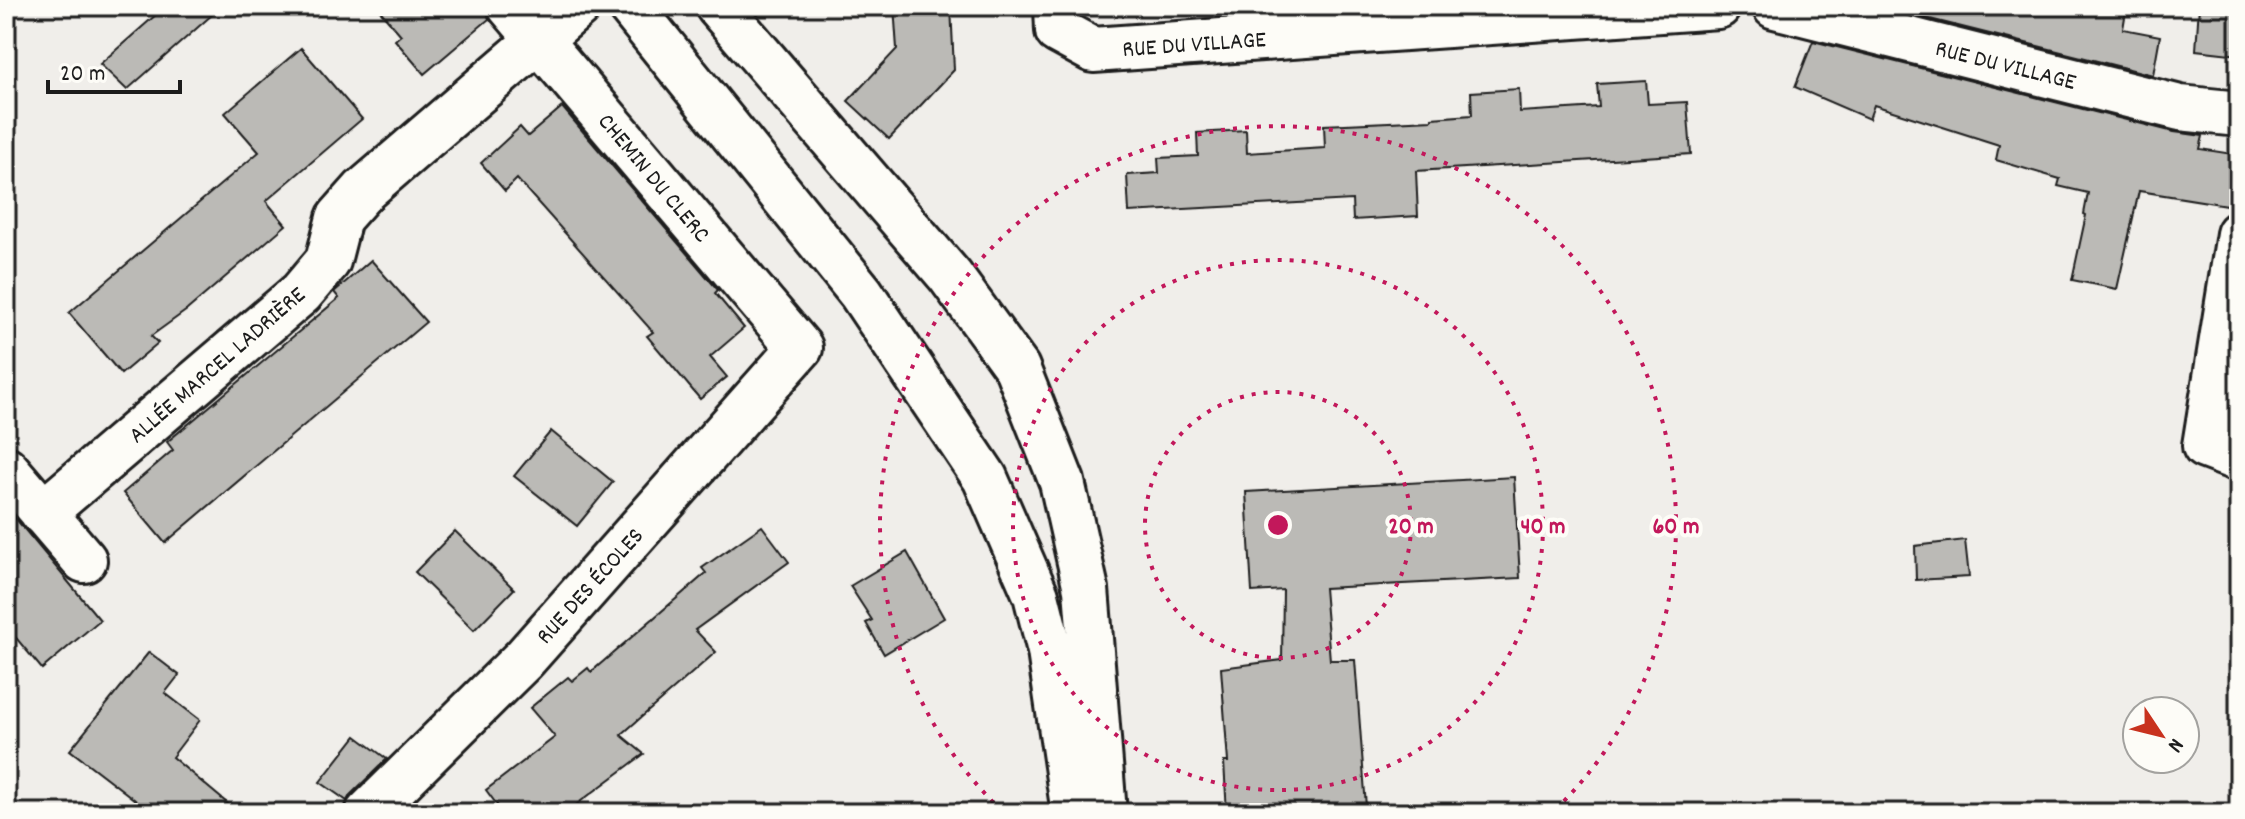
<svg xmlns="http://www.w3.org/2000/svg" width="2245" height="819" viewBox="0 0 2245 819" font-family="Dekko,sans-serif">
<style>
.building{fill:#bbbab6;stroke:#1c1c1c;stroke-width:2}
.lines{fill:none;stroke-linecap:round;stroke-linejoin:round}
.minor-casing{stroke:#1c1c1c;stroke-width:50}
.major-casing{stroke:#1c1c1c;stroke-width:50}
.minor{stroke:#fdfcf7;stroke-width:44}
.major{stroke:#fdfcf7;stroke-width:44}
.ring{fill:none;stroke:#c2185b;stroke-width:4;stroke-dasharray:4 8}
.labels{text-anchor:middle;stroke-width:8;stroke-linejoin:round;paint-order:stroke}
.street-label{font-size:24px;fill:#1c1c1c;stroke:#fdfcf7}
.centre{fill:#c2185b;stroke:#fdfcf7;stroke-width:4}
.ring-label{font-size:24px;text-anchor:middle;font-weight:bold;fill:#c2185b;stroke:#fdfcf7;stroke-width:8;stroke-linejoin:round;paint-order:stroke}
</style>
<rect width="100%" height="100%" fill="#f0eeea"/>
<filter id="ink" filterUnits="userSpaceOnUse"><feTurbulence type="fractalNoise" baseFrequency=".0125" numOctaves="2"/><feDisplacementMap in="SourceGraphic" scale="16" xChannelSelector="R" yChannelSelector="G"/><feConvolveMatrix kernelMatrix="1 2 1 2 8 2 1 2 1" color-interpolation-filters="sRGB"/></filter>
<g filter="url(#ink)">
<g class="building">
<path d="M166 6H222L127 90 100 64Z"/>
<path d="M376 6H486L489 19 424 74 395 40 401 35Z"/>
<path d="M894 6H951L954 70 889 139 848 101 897 49Z"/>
<path d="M1886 6H2105L2104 8 2126 11 2123 29 2160 36 2153 75 1886 8Z"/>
<path d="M2199 6H2239V55L2196 50Z"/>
<path d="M1813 41 2174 132 2203 136 2200 149 2239 155V207L2139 191 2117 289 2072 280 2086 215 2084 214 2088 193 2058 186 2060 179 1996 160 1999 145 1874 105 1869 119 1795 87Z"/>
<path d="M301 48 362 119 266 201 286 225 187 310 151 336 158 343 121 374 69 313 259 152 225 113Z"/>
<path d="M1646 81 1648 104 1687 102 1691 154 1416 171 1418 216 1353 220 1352 200 1129 212 1127 175 1159 173 1158 158 1198 156 1197 133 1246 130 1247 153 1325 148 1324 125 1432 120V118L1472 115 1471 92 1519 89 1520 112 1599 107 1597 84Z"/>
<path d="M562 107 718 290 715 293 744 328 710 357 727 377 700 399 647 336 653 332 517 179 505 191 481 163 520 127 528 136Z"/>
<path d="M371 260 426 322 165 543 123 493 173 450 167 442 339 298 334 292Z"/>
<path d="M551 431 613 482 577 526 514 476Z"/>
<path d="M1514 477 1520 578 1324 588 1330 660H1355L1366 807 1326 811V813H1227L1224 762H1228L1221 668 1282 660 1283 590 1252 592 1246 492Z"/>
<path d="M6 507 100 620 42 669 6 626Z"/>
<path d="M762 526 789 562 695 630 716 652 621 735 644 754 565 813H503L486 790 555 737 530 708 568 677 572 681 588 668 591 672 706 573 702 568Z"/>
<path d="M455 531 514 589 474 630 415 572Z"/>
<path d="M1965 540 1969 577 1916 580 1915 546Z"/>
<path d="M907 552 944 618 884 654 866 623 872 620 850 586Z"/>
<path d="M149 652 179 675 165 693 200 720 172 757 239 813H152L70 750Z"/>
<path d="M356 736 387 759 350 795 347 801 320 782Z"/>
</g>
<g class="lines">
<g class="minor-casing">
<g id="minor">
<path d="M1057 6 1058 31 1093 50 1718 6"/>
<path d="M1775 6 2180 108 2239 114"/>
<path d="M2239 234 2205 446 2239 459"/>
<path d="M6 469 84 560"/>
<path d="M43 513 301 293 328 261 339 218 363 191 578 6"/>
<path d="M368 813 524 659 800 348 510 6"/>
</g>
</g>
<g class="major-casing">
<g id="major">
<path d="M630 6 861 293 985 478 1036 595 1050 651 1074 813"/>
<path d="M718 6 950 276 1017 368 1062 482 1086 589 1104 813"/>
</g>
</g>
<use href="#minor" class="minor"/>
<use href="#major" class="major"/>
</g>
</g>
<g class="ring">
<circle cx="1278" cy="525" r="133"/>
<circle cx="1278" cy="525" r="265"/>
<path d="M1002 811A398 398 0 1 1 1554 811"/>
</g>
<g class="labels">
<g class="street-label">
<text transform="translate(1194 43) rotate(-4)" y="8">RUE DU VILLAGE</text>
<text transform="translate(2006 64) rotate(14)" y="8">RUE DU VILLAGE</text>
<text transform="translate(655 177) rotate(50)" y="8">CHEMIN DU CLERC</text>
<text transform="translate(216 364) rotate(-41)" y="8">ALLÉE MARCEL LADRIÈRE</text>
<text transform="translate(589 585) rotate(-48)" y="8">RUE DES ÉCOLES</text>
</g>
</g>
<circle cx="1278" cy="525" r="12" class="centre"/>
<g class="ring-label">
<text x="1411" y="533">20 m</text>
<text x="1543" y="533">40 m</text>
<text x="1676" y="533">60 m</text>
</g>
<rect width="2245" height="819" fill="none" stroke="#fdfcf7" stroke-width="32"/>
<rect x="16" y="16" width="2213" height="787" fill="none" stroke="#1c1c1c" stroke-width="3" filter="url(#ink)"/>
<g transform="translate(2161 735) rotate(125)"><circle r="38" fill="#fdfcf7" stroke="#a3a29f" stroke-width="2"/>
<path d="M0-6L14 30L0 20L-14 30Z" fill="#c8321e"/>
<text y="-12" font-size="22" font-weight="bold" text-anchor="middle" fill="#1c1c1c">N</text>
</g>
<path d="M48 80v12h132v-12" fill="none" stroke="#1c1c1c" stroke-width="4"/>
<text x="60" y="80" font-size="24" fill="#1c1c1c" stroke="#fdfcf7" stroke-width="6" paint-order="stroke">20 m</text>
</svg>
